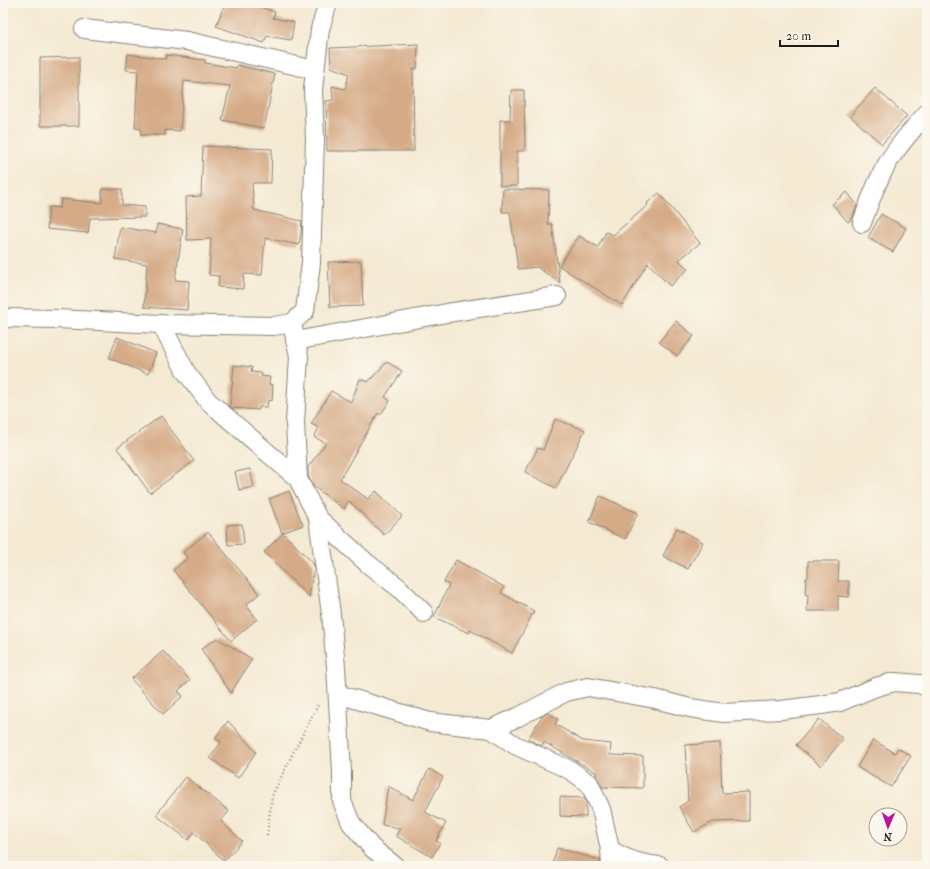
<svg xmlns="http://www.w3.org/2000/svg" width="930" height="869" viewBox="0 0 930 869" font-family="'IM FELL French Canon',serif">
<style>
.building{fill:#d5aa86}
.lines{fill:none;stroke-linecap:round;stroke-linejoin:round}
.minor-casing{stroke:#888277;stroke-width:20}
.path{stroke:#888277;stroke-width:2.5;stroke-dasharray:1 3;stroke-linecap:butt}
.minor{stroke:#fff;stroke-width:18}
</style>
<rect width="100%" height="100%" fill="#fbf7ec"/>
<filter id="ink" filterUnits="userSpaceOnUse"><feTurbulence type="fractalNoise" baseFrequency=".025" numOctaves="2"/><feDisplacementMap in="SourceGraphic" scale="8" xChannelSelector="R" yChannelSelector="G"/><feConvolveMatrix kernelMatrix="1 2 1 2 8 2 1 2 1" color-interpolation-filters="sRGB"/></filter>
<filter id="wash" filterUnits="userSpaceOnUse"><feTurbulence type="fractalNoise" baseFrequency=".012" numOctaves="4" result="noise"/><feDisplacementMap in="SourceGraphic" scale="16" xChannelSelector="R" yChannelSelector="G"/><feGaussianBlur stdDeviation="0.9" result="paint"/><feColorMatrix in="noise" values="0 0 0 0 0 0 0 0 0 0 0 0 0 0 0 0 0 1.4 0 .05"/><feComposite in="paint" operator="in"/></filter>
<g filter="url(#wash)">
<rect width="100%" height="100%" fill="#f4e9d2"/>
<g id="blocks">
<g class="building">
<path d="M225 3H249L275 12 273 18 294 22 291 40 267 36 264 43 216 26Z"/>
<path d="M418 44 417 69H413L414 151H327L326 101 333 100 332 86 345 89 349 74 331 67 330 48Z"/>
<path d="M128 54 166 59V55L205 60V63L236 68 237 65 275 74 264 128 222 120 230 86 184 81 180 131 165 130V135H141V129L135 128 138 71 126 70Z"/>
<path d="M79 57V126H40V58Z"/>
<path d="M875 88 907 116 882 144 850 116Z"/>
<path d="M511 90H524L525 151H517V186H500V120H510Z"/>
<path d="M203 146 272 149 271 183H252L254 210 302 221 301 233 299 245 265 238 262 275 244 274 243 289 218 287 219 276 209 275 211 239 187 240 186 197 201 196Z"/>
<path d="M102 189H122V205L145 207V217L90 218 88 233 47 229 49 207 60 208 61 199 102 203Z"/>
<path d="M503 189 549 190 548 224H552L560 283 537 267 518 269 510 212H502Z"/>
<path d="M847 192 857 205 852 218 848 222 832 204Z"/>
<path d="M659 193 700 243 679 260 688 269 670 286 648 263 622 305 559 266 579 236 598 247 606 232 613 235 648 205 647 203Z"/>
<path d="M881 214 906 228 893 252 868 238Z"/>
<path d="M157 224 183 229 175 280 189 281 187 310 144 307 147 264 115 259 120 227 156 233Z"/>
<path d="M361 261 363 306 330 307 328 262Z"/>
<path d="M676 321 694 336 677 356 659 342Z"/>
<path d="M117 337 156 353 148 374 109 358Z"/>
<path d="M387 362 402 371 385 397 390 401 380 415 378 413 340 479 368 499 376 491 402 516 384 535 349 501 344 509 313 486 308 476V467L326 443 314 437 319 428 311 424 331 391 351 402 360 379 368 382Z"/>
<path d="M234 365 252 367 251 372 262 373 261 376 270 377 269 384 273 385 272 401 268 400 267 407H259V410L232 408 230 406Z"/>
<path d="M161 416 194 461 150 493 117 448Z"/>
<path d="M555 419 585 430 556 488 525 472 538 448 543 450Z"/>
<path d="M250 469 254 487 239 490 235 472Z"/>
<path d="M289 491 303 525 282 533 269 499Z"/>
<path d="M600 496 638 513 625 539 589 522Z"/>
<path d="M242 524 244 544 228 545 227 525Z"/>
<path d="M677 528 703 542 688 569 663 556Z"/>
<path d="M208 532 259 594 246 605 257 619 231 641 173 570 188 558 183 552Z"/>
<path d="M283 533 313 563 314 568 309 597 264 552Z"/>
<path d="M456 560 504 587 501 593 534 611 512 653 470 630 469 633 434 617 449 585 444 582Z"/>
<path d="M808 561H839L838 581H849V597L838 596V611H807L808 595 805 594 806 578H808Z"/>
<path d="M217 638 252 659 231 693 201 649Z"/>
<path d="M163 651 190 680 178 691 183 696 163 714 131 679Z"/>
<path d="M548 713 558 719 555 724 583 741 611 744 610 755 643 756V788L602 787 596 776 597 773 544 742 542 746 528 739 542 716Z"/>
<path d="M819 719 843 739 821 766 796 745Z"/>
<path d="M228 721 256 752 238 778 210 758 221 742 215 738Z"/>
<path d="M873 740 895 753 898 748 911 756 891 787 857 767Z"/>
<path d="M720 743 722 793 749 792V821L713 822 694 832 679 807 688 801 685 745Z"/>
<path d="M429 769 443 777 425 812 446 823 436 841 440 843 432 857 396 836 400 828 382 825 388 786 413 800Z"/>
<path d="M186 777 229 811 221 821 242 841 224 861 194 832 188 840 156 815Z"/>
<path d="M560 797 584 798 586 801V817L560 816Z"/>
<path d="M557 848 600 860V866H552Z"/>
</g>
</g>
</g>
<g filter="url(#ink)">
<use href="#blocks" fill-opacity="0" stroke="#888277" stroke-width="1"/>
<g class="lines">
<g class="minor-casing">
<g id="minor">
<path d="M84 29 187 41 315 70"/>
<path d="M862 223C869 203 876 183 887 164 898 145 913 129 927 113"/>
<path d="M3 318 57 319 161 324 274 326 292 323 305 311 311 263 315 139 313 89 320 29 328 3"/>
<path d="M161 324 186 372 208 401 298 479 318 518 331 614 336 667 342 772V801L351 823 372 848 395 866"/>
<path d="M293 329 299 356 295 423 298 479"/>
<path d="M295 341 447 313 557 296"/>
<path d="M318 518 368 564 398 587 424 613"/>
<path d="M338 694 430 722 491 729 518 717 566 692 588 687 655 699 690 708 724 713 781 710 821 705 840 702 876 687 894 682 919 684 927 687"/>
<path d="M491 729 515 745 570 770 589 783 601 809 610 849 611 866"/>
<path d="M610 849C625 860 641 864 660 866"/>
</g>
</g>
<path class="path" d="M267 835 272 796 292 755 319 703"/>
<use href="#minor" class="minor"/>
</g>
</g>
<rect width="930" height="869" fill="none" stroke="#fbf7ec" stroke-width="16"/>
<g transform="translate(888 827) rotate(182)"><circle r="19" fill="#fbf7ec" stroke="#a29f99"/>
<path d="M0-3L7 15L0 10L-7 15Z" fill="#b5179e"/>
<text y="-6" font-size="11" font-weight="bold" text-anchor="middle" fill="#1c1c1c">N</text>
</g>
<path d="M780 40v6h58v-6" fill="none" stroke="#1c1c1c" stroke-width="2"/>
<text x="786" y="40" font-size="12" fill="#1c1c1c" stroke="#fbf7ec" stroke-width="3" paint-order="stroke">20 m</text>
</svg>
